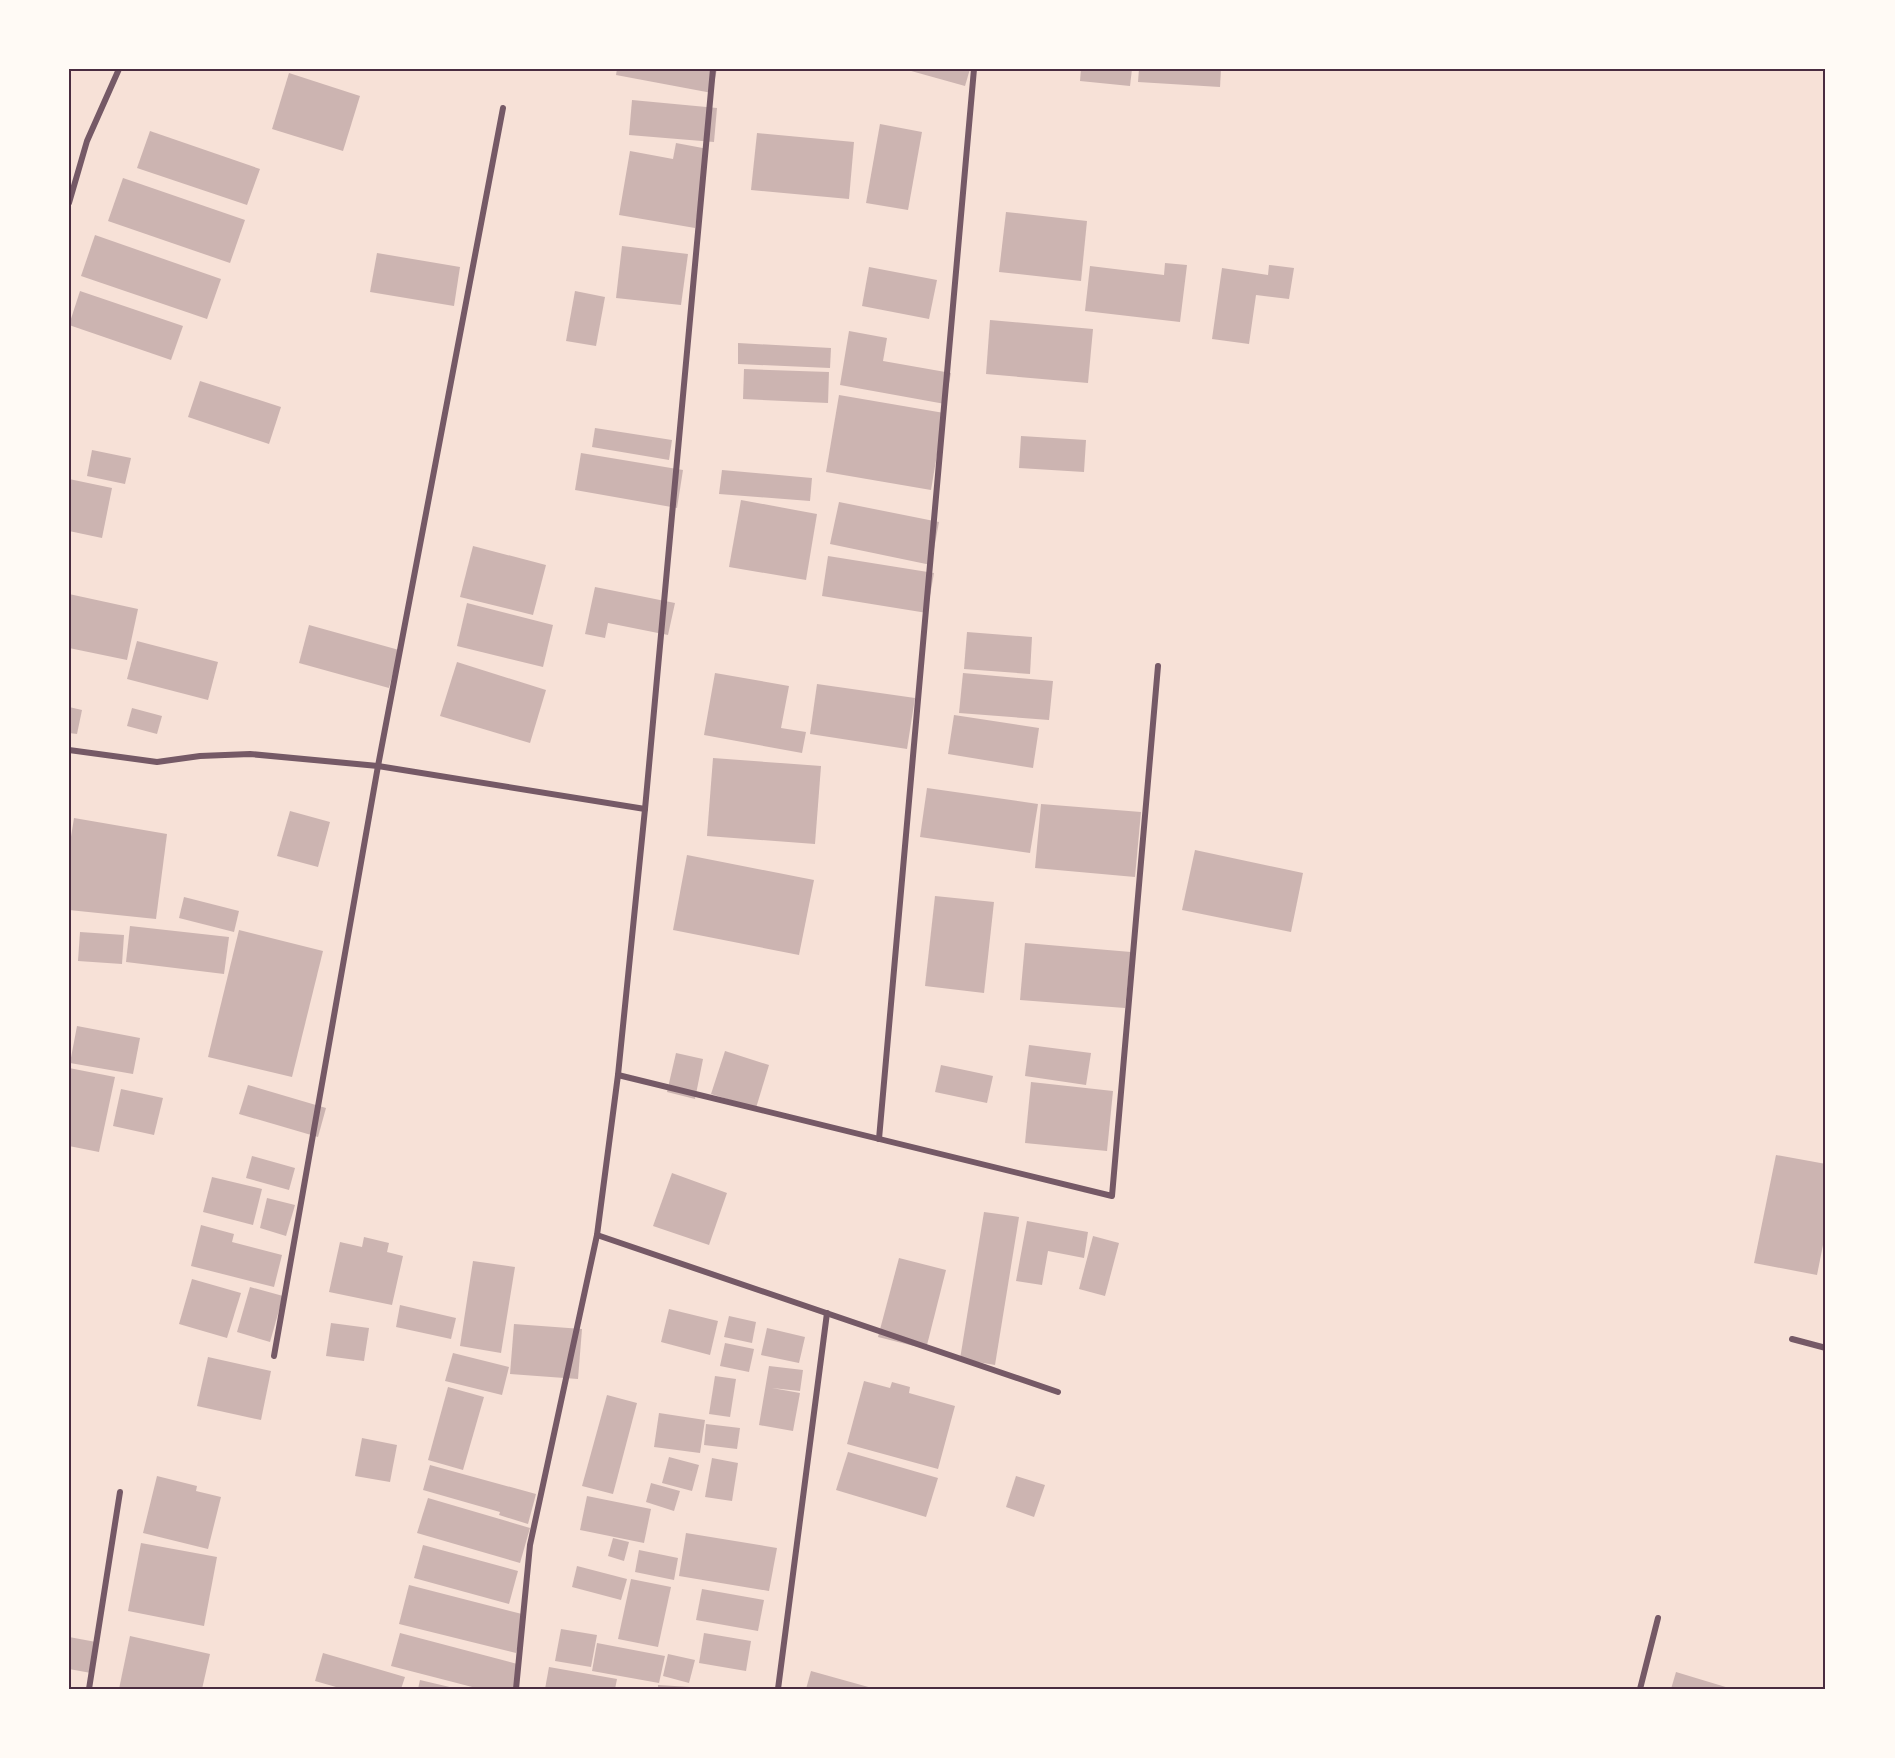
<svg xmlns="http://www.w3.org/2000/svg" width="1895" height="1758" viewBox="0 0 1895 1758" font-family="'Fira Sans Condensed',sans-serif">
<style>
.building{fill:#ccb4b1}
.lines{fill:none;stroke-linecap:round;stroke-linejoin:round}
.minor{stroke:#755966;stroke-width:6}
.neatline{fill:none;stroke:#4a2c40;stroke-width:2}
</style>
<rect width="100%" height="100%" fill="#f7e1d7"/>
<g class="building">
<path d="M617 69H717L712 93 616 75Z"/>
<path d="M904 69H970L965 86Z"/>
<path d="M1081 69H1132L1130 86 1080 81Z"/>
<path d="M1139 69H1221L1220 87 1138 82Z"/>
<path d="M289 73 360 96 343 151 272 129Z"/>
<path d="M632 100 717 108 714 142 629 135Z"/>
<path d="M880 124 922 132 908 210 866 203Z"/>
<path d="M150 131 260 169 247 205 137 168Z"/>
<path d="M757 133 854 142 849 199 751 190Z"/>
<path d="M676 143 708 149 695 228 619 215 630 151 673 159Z"/>
<path d="M123 178 245 220 230 263 108 221Z"/>
<path d="M1006 212 1087 221 1081 281 999 272Z"/>
<path d="M95 235 221 279 207 319 81 276Z"/>
<path d="M622 246 688 254 681 305 616 298Z"/>
<path d="M377 253 460 267 454 306 370 292Z"/>
<path d="M1165 263 1187 265 1180 322 1085 311 1090 266 1164 275Z"/>
<path d="M1269 265 1294 268 1289 299 1256 295 1249 344 1212 339 1222 268 1268 275Z"/>
<path d="M869 267 937 280 929 319 862 306Z"/>
<path d="M80 291 183 326 171 360 69 325Z"/>
<path d="M575 291 605 297 596 346 566 341Z"/>
<path d="M990 320 1093 329 1088 383 986 374Z"/>
<path d="M849 331 887 338 883 361 951 373 945 404 840 385Z"/>
<path d="M738 343 831 348 830 368 738 364Z"/>
<path d="M744 369 829 372 828 403 743 399Z"/>
<path d="M200 381 281 407 269 444 188 417Z"/>
<path d="M839 395 944 413 931 490 826 472Z"/>
<path d="M595 428 672 440 669 460 592 447Z"/>
<path d="M1021 436 1086 440 1084 472 1019 468Z"/>
<path d="M92 450 131 458 125 484 87 476Z"/>
<path d="M581 453 683 470 677 508 575 490Z"/>
<path d="M722 470 812 478 810 501 719 494Z"/>
<path d="M69 479 112 488 102 538 69 531Z"/>
<path d="M741 500 817 514 806 580 729 567Z"/>
<path d="M839 502 939 522 931 565 830 544Z"/>
<path d="M473 546 546 565 533 615 460 597Z"/>
<path d="M828 556 934 573 927 613 822 596Z"/>
<path d="M595 587 675 603 668 635 608 623 605 638 585 634Z"/>
<path d="M69 594 138 609 127 660 69 648Z"/>
<path d="M467 603 553 625 543 667 457 646Z"/>
<path d="M309 625 399 650 389 688 299 663Z"/>
<path d="M967 632 1032 637 1030 674 964 669Z"/>
<path d="M137 641 218 662 208 700 127 679Z"/>
<path d="M457 662 546 690 530 743 440 716Z"/>
<path d="M715 673 789 686 781 728 806 732 802 753 704 735Z"/>
<path d="M963 673 1053 681 1049 720 959 713Z"/>
<path d="M817 684 915 698 907 749 810 734Z"/>
<path d="M69 707 82 710 77 734 69 733Z"/>
<path d="M132 708 162 716 157 734 127 726Z"/>
<path d="M954 715 1039 728 1033 768 948 754Z"/>
<path d="M713 758 821 766 815 844 707 836Z"/>
<path d="M927 788 1038 804 1030 853 920 837Z"/>
<path d="M1041 804 1141 812 1135 877 1035 868Z"/>
<path d="M290 811 330 822 318 867 277 856Z"/>
<path d="M74 818 167 834 156 919 69 910V849Z"/>
<path d="M1195 850 1303 873 1291 932 1182 910Z"/>
<path d="M687 855 814 880 799 955 673 930Z"/>
<path d="M935 896 994 902 984 993 925 986Z"/>
<path d="M184 897 239 911 234 932 179 918Z"/>
<path d="M130 926 229 937 224 974 126 962Z"/>
<path d="M239 930 323 951 292 1077 208 1057Z"/>
<path d="M80 932 124 935 122 964 78 961Z"/>
<path d="M1025 943 1131 952 1125 1008 1020 1000Z"/>
<path d="M77 1026 140 1038 133 1074 70 1063Z"/>
<path d="M1029 1045 1091 1053 1086 1085 1025 1076Z"/>
<path d="M725 1051 769 1065 756 1108 711 1094Z"/>
<path d="M676 1053 703 1059 695 1099 667 1092Z"/>
<path d="M941 1065 993 1076 987 1103 935 1092Z"/>
<path d="M69 1068 115 1077 99 1152 69 1146Z"/>
<path d="M1031 1082 1113 1091 1107 1151 1025 1143Z"/>
<path d="M248 1085 326 1108 318 1137 239 1114Z"/>
<path d="M121 1089 163 1098 154 1135 113 1126Z"/>
<path d="M1776 1155 1826 1164V1230L1817 1275 1754 1263Z"/>
<path d="M252 1156 295 1168 289 1190 246 1178Z"/>
<path d="M672 1173 727 1193 709 1245 653 1226Z"/>
<path d="M212 1177 262 1189 253 1225 203 1212Z"/>
<path d="M267 1198 295 1205 286 1236 260 1228Z"/>
<path d="M984 1212 1019 1217 995 1365 960 1359Z"/>
<path d="M1027 1221 1088 1232 1084 1258 1048 1251 1042 1285 1016 1281Z"/>
<path d="M201 1225 234 1234 232 1242 282 1255 274 1287 191 1266Z"/>
<path d="M1093 1236 1119 1243 1105 1296 1079 1289Z"/>
<path d="M364 1237 389 1243 387 1252 403 1256 392 1305 329 1292 340 1242 362 1247Z"/>
<path d="M899 1258 946 1270 926 1349 878 1337Z"/>
<path d="M473 1261 515 1267 501 1353 460 1346Z"/>
<path d="M192 1279 241 1293 227 1338 179 1324Z"/>
<path d="M250 1287 283 1296 270 1342 237 1332Z"/>
<path d="M400 1305 456 1318 451 1339 396 1327Z"/>
<path d="M669 1309 718 1321 710 1355 661 1342Z"/>
<path d="M729 1316 756 1322 752 1343 724 1337Z"/>
<path d="M331 1323 369 1328 364 1361 326 1356Z"/>
<path d="M514 1324 582 1329 578 1379 510 1374Z"/>
<path d="M767 1328 805 1337 799 1363 761 1355Z"/>
<path d="M725 1343 754 1349 749 1372 720 1366Z"/>
<path d="M453 1353 509 1367 502 1395 445 1381Z"/>
<path d="M208 1357 271 1371 261 1420 197 1406Z"/>
<path d="M769 1366 803 1370 800 1391 772 1388 800 1393 793 1431 759 1425Z"/>
<path d="M715 1376 736 1379 730 1417 709 1414Z"/>
<path d="M864 1381 890 1388 892 1382 910 1387 909 1393 955 1406 938 1469 847 1444Z"/>
<path d="M448 1387 484 1397 463 1470 428 1460Z"/>
<path d="M607 1395 637 1403 613 1494 582 1486Z"/>
<path d="M659 1413 705 1420 700 1453 654 1447Z"/>
<path d="M706 1424 740 1428 737 1449 704 1445Z"/>
<path d="M362 1438 397 1445 390 1482 355 1476Z"/>
<path d="M848 1452 938 1478 926 1517 836 1490Z"/>
<path d="M669 1457 699 1465 692 1491 662 1483Z"/>
<path d="M712 1458 738 1463 732 1501 705 1497Z"/>
<path d="M430 1465 536 1494 528 1524 499 1515 500 1512 423 1490Z"/>
<path d="M157 1476 197 1486 196 1491 221 1497 208 1549 143 1533Z"/>
<path d="M1016 1476 1045 1485 1034 1517 1006 1507Z"/>
<path d="M651 1483 680 1491 674 1511 646 1502Z"/>
<path d="M587 1496 651 1509 644 1543 580 1530Z"/>
<path d="M428 1498 530 1528 520 1563 417 1533Z"/>
<path d="M686 1533 777 1548 769 1591 679 1576Z"/>
<path d="M613 1538 629 1542 624 1561 608 1556Z"/>
<path d="M141 1543 217 1557 204 1626 128 1611Z"/>
<path d="M423 1545 518 1571 509 1604 414 1578Z"/>
<path d="M639 1550 678 1558 674 1580 635 1572Z"/>
<path d="M577 1566 627 1579 621 1600 572 1587Z"/>
<path d="M631 1579 671 1587 658 1647 618 1639Z"/>
<path d="M409 1585 526 1615 516 1653 399 1624Z"/>
<path d="M702 1589 764 1600 758 1631 696 1620Z"/>
<path d="M561 1629 597 1635 591 1667 555 1661Z"/>
<path d="M400 1633 521 1665 515 1689H480L391 1666Z"/>
<path d="M704 1633 751 1641 746 1671 699 1663Z"/>
<path d="M130 1636 210 1654 202 1689H119Z"/>
<path d="M69 1637 96 1642 91 1673 69 1669Z"/>
<path d="M597 1643 665 1656 659 1683 592 1671Z"/>
<path d="M323 1653 405 1677 401 1689H343L315 1681Z"/>
<path d="M668 1654 695 1660 689 1683 663 1676Z"/>
<path d="M549 1667 617 1679 615 1689H545Z"/>
<path d="M811 1671 872 1688V1689H806Z"/>
<path d="M1676 1672 1729 1688V1689H1671Z"/>
<path d="M420 1680 454 1688V1689H418Z"/>
<path d="M658 1685 691 1687V1689H658Z"/>
</g>
<g class="lines">
<g class="minor">
<path d="M69 203 87 141 119 69"/>
<path d="M69 750 157 762 200 756 250 754 378 766 645 809"/>
<path d="M618 1075 1112 1196 1158 666"/>
<path d="M879 1139 974 69"/>
<path d="M597 1235 1058 1392"/>
<path d="M1792 1339 1826 1348"/>
<path d="M274 1356 378 766 503 108"/>
<path d="M89 1689 120 1492"/>
<path d="M516 1689 530 1545 597 1235 618 1075 645 809 713 69"/>
<path d="M778 1689 827 1313"/>
<path d="M1640 1689 1658 1618"/>
</g>
</g>
<rect width="1895" height="1758" fill="none" stroke="#fffaf5" stroke-width="141"/>
<rect x="70" y="70" width="1754" height="1618" class="neatline"/>
</svg>
